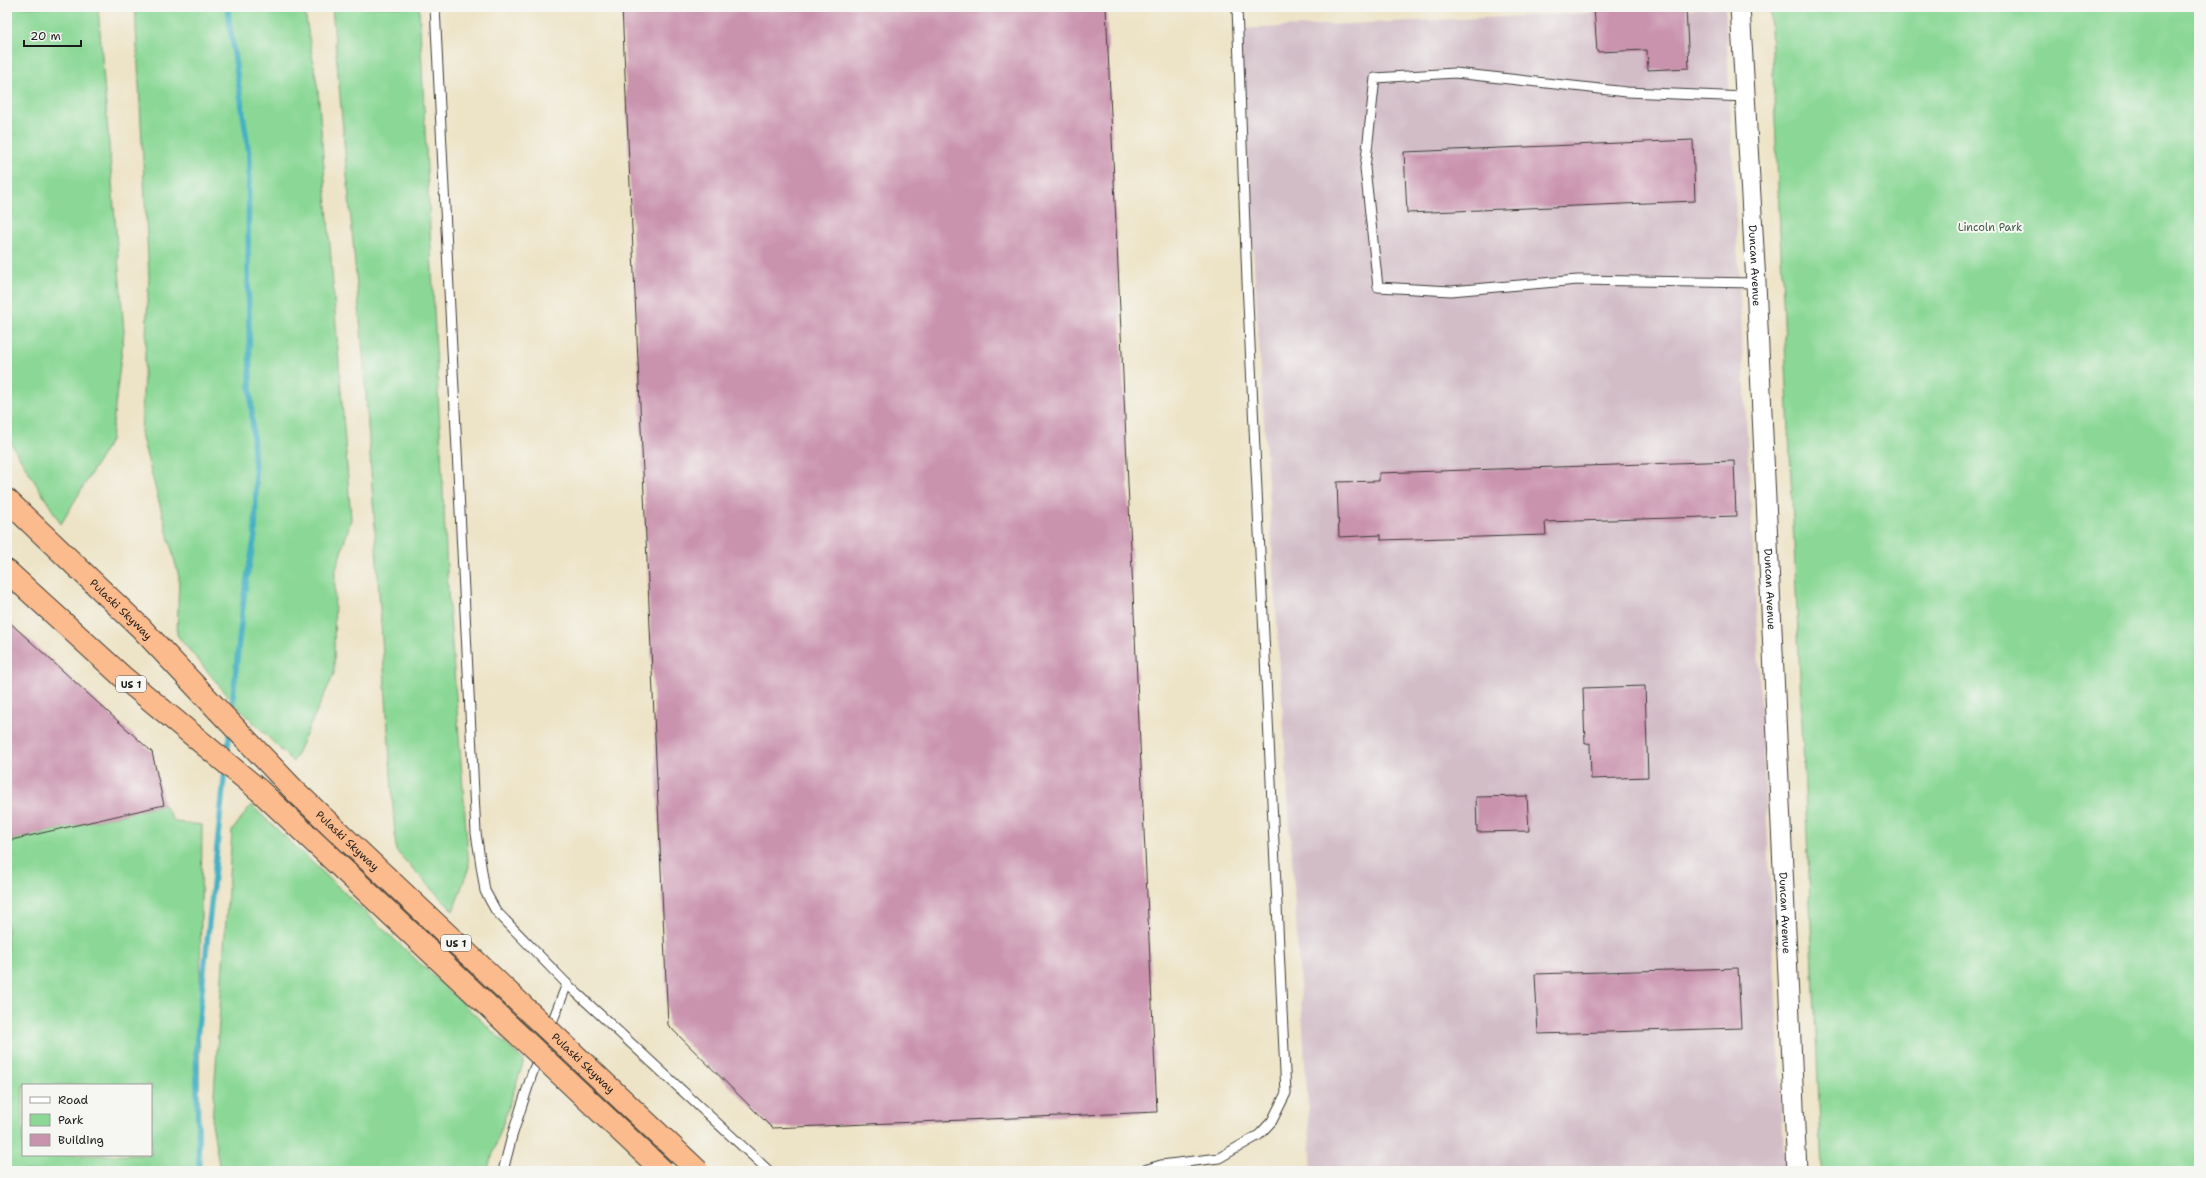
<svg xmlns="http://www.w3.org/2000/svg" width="2206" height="1178" viewBox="0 0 2206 1178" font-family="'Shantell Sans',sans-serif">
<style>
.industrial{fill:#d2bdc7}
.green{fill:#8bd896;stroke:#547a59;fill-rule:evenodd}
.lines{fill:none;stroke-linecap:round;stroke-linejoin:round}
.stream{stroke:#45b1c3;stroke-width:5.5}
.building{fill:#c992ad}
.lane-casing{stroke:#3b3a36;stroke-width:11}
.street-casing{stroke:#3b3a36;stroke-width:21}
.highway-casing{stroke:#3b3a36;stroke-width:24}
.lane{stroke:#fff;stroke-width:9}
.street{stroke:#fff;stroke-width:19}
.highway{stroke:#fbbb8c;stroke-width:22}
.highway-bridge-casing{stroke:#3b3a36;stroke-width:24;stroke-linecap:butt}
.highway-bridge{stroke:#fbbb8c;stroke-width:22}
.labels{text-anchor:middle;stroke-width:4;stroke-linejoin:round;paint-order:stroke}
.shield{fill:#f6f6f2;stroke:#5d5d5c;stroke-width:1}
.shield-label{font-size:10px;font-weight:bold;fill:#1c1c1c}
.park-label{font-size:11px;fill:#435e47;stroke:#f6f6f2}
.street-label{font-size:11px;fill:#1c1c1c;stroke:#f6f6f2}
</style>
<rect width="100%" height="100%" fill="#f6f6f2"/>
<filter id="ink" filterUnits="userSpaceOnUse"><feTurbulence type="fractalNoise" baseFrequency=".025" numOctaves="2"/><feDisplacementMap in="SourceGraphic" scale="8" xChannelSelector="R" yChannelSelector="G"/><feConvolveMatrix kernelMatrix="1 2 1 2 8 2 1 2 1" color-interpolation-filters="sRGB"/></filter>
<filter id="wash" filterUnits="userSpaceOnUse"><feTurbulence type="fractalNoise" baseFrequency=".012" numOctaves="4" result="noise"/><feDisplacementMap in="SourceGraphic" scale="16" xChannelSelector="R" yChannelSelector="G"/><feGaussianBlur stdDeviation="0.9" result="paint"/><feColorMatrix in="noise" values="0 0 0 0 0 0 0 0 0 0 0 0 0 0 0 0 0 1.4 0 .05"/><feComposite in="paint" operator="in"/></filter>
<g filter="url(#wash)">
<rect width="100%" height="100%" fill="#ede3c6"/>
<path class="industrial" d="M1725 7 1785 1171H1312L1239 29Z"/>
<g class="green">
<path d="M7 7H98L124 332 111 440 61 524 10 442 7 431Z"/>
<path d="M135 7H304L318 90 351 519 335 573 334 674 293 762 233 702 177 635 179 577 141 434 149 277Z"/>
<path d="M332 7H419L448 592 469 867 453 911 396 851 364 365Z"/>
<path d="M1770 7H2199V1171H1822Z"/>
<path d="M164 805 175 822 202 825 198 1171H7V841ZM23 1085H151V1155H23Z"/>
<path d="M251 805 524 1061 487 1171H220L212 1123 232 831Z"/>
</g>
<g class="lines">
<g class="stream">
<path d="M227 7 249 154 248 270 250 381 256 489 255 535 244 595 231 715"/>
<path d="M227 757 230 730"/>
<path d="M199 1171 196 1048 225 770"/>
</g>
</g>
<g id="blocks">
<g class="building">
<path d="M622 7H1106L1157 1112 772 1128 668 1025Z"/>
<path d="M1594 7H1686L1689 68 1648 70 1647 50 1597 52Z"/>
<path d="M1693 140 1695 201 1407 213 1404 152Z"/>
<path d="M1734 461 1736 516 1545 522 1546 535 1381 540V535L1339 537 1337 482 1379 481V473Z"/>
<path d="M7 620 152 752 164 805 7 841Z"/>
<path d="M1645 686 1648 777 1591 779 1590 743 1585 744 1583 688Z"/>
<path d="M1527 796 1529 831 1477 832 1476 797Z"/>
<path d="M1738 968 1741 1028 1538 1034 1535 974Z"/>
</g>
</g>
</g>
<g filter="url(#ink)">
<use href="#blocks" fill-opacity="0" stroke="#3b3a36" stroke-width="1"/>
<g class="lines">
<g class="lane-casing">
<g id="lane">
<path d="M435 7 476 833 485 891 496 911 567 984 769 1171"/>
<path d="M1746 97 1627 92 1455 73 1375 78 1365 168 1378 287 1451 291 1578 280 1756 283"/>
<path d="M503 1171 512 1136 532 1074 567 984"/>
<path d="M1141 1171 1161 1165 1219 1158 1259 1135 1272 1121 1286 1093 1247 282 1237 7"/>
</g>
</g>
<g class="street-casing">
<g id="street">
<path id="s1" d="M1740 7 1756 283 1797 1171"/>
</g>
</g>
<g class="highway-casing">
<g id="highway">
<path id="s2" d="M7 500 141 628 218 710"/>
<path d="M7 571 124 678 260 791"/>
</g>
</g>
<use href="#lane" class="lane"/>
<use href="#street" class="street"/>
<use href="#highway" class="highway"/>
<g class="highway-bridge-casing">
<g id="highway-bridge">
<path id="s3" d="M218 710 295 791 698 1171"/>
<path d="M260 791 663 1171"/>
</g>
</g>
<use href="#highway-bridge" class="highway-bridge"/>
</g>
</g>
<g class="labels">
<g class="shield">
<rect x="116" y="676" width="30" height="16" rx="3"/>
<rect x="441" y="935" width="30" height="16" rx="3"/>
</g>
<g class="shield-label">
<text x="131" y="688">US 1</text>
<text x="456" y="947">US 1</text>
</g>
<g class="park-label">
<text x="1990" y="231">Lincoln Park</text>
</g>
<g class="street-label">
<text dy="4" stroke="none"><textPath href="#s1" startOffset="259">Duncan Avenue</textPath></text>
<text dy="4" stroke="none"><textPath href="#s1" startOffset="583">Duncan Avenue</textPath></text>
<text dy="4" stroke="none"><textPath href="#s2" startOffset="158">Pulaski Skyway</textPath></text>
<text dy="4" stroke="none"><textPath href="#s3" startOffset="184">Pulaski Skyway</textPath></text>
<text dy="4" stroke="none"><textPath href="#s1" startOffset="907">Duncan Avenue</textPath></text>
<text dy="4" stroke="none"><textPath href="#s3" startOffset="508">Pulaski Skyway</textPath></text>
</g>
</g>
<rect width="2206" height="1178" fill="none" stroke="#f6f6f2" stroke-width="24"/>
<rect x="22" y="1084" width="130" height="72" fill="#f6f6f2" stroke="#9f9f9c"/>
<rect x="30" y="1097" width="20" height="6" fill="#ffffff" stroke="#9f9f9c"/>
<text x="58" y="1104" font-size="12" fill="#1c1c1c">Road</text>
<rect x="30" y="1114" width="20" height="12" fill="#8bd896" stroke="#9f9f9c"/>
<text x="58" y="1124" font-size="12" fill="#1c1c1c">Park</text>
<rect x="30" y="1134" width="20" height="12" fill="#c992ad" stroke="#9f9f9c"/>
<text x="58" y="1144" font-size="12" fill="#1c1c1c">Building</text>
<path d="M24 40v6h57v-6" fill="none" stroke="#1c1c1c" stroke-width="2"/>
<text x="30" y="40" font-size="12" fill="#1c1c1c" stroke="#f6f6f2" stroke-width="3" paint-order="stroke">20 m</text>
</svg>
